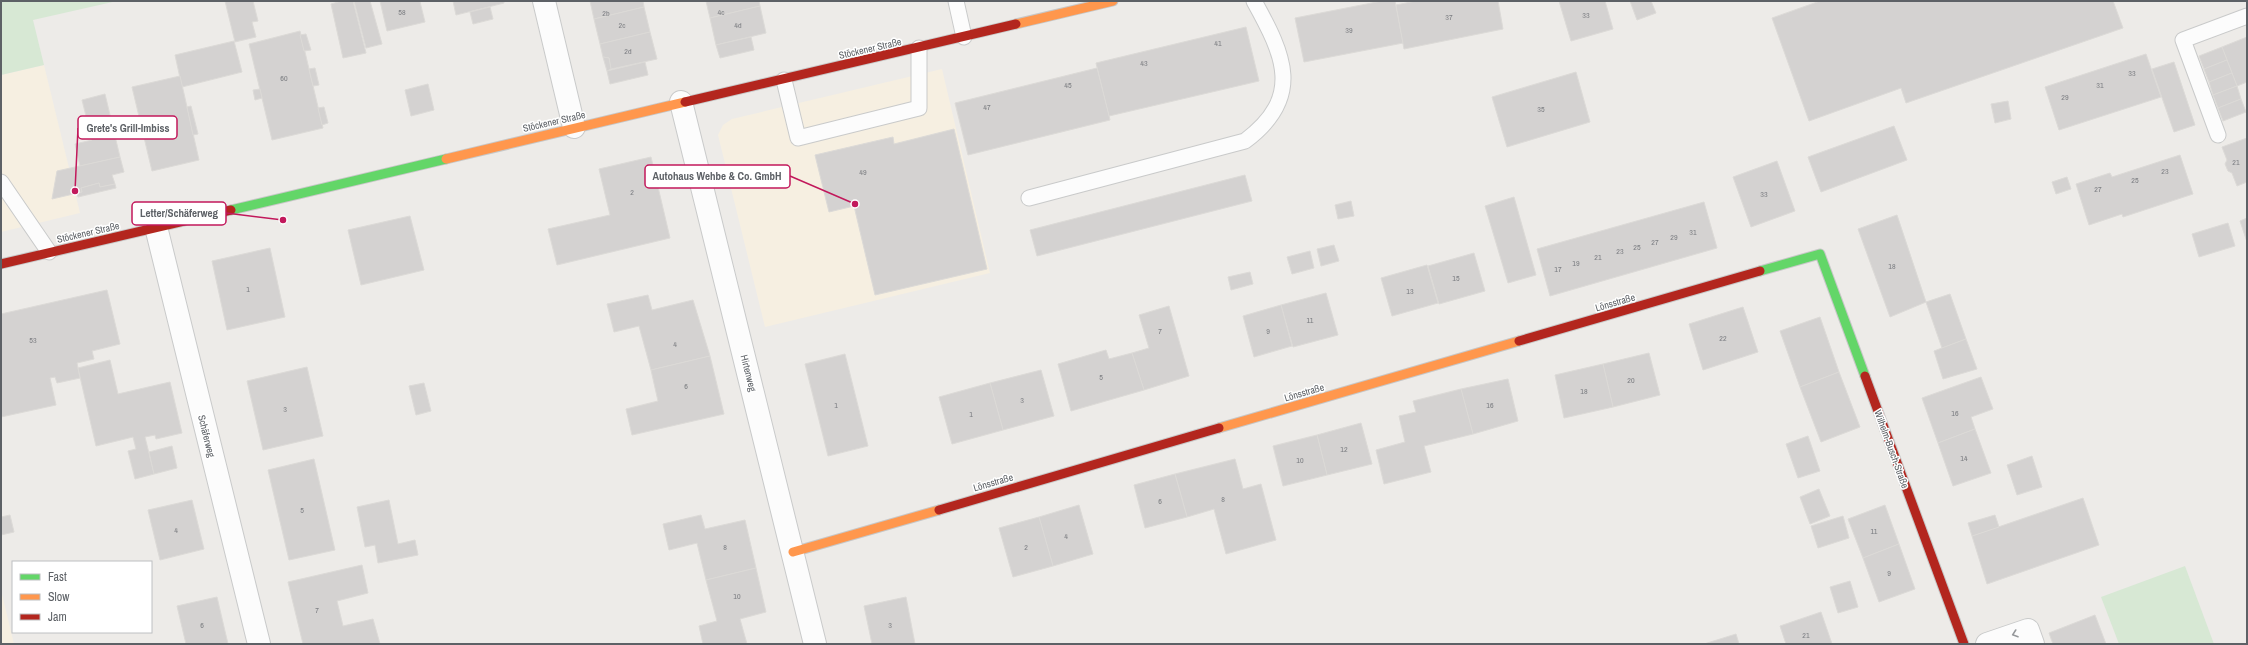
<svg xmlns="http://www.w3.org/2000/svg" width="2248" height="645" viewBox="0 0 2248 645" font-family="'Archivo Narrow',sans-serif">
<style>
.commercial{fill:#f6efe1}
.green{fill:#d7e8d4}
.building{fill:#d4d2d1;stroke:#dcdad7}
.lines{fill:none;stroke-linecap:round;stroke-linejoin:round}
.lane-casing{stroke:#c9caca;stroke-width:17}
.street-casing{stroke:#c9caca;stroke-width:24}
.fast-casing{stroke:#c7c7c7;stroke-width:11}
.slow-casing{stroke:#c7c7c7;stroke-width:11}
.jam-casing{stroke:#c7c7c7;stroke-width:11}
.lane{stroke:#fcfcfc;stroke-width:15}
.street{stroke:#fcfcfc;stroke-width:22}
.fast{stroke:#63d668;stroke-width:9}
.slow{stroke:#ff974d;stroke-width:9}
.jam{stroke:#b3261e;stroke-width:9}
.oneway{stroke:#95979a}
.labels{text-anchor:middle;stroke-width:3;stroke-linejoin:round;paint-order:stroke}
.number-label{font-size:8px;fill:#7c7e82}
.street-label{font-size:10px;fill:#5d6166;stroke:#fff}
.leader{fill:none;stroke:#c2185b;stroke-width:1.5}
.callout-dot{fill:#c2185b;stroke:#fff;stroke-width:1.5}
.callout{fill:#fff;stroke:#c2185b;stroke-width:1.5}
.callout-label{font-size:11px;text-anchor:middle;font-weight:bold;fill:#5d6166}
</style>
<rect width="100%" height="100%" fill="#edebe8"/>
<g class="commercial">
<path d="M44 65 80 213 1 232V75Z"/>
<path d="M942 69 990 273 765 327 718 135 723 125 732 119Z"/>
<path d="M1 590 14 644H1Z"/>
</g>
<g class="green">
<path d="M1 1H117L33 20 44 65 1 75Z"/>
<path d="M2185 566 2214 644H2119L2101 597Z"/>
</g>
<g class="building">
<path d="M225 1H253L258 21 252 22 256 37 235 42Z"/>
<path d="M342 1H353L366 53 343 58 331 4Z"/>
<path d="M354 1H370L382 44 366 48Z"/>
<path d="M380 1H422L420 2 425 22 387 31Z"/>
<path d="M453 1H504V3L456 15Z"/>
<path d="M590 1H643L644 7 594 19Z"/>
<path d="M706 1H759L760 6 710 18Z"/>
<path d="M1382 1H1395L1403 43 1304 62 1295 18Z"/>
<path d="M1416 1H1498L1503 29 1404 49 1396 5Z"/>
<path d="M1559 1H1605L1613 29 1571 41Z"/>
<path d="M1630 1H1651L1656 13 1637 20Z"/>
<path d="M1820 1H2113L2123 28 1906 103 1901 88 1809 121 1772 18Z"/>
<path d="M760 6 766 33 716 45 710 18Z"/>
<path d="M490 7 493 19 473 24 470 12Z"/>
<path d="M644 7 650 32 600 44 594 19Z"/>
<path d="M1246 27 1259 81 1109 116 1096 63Z"/>
<path d="M300 31 323 128 272 140 249 44Z"/>
<path d="M650 32 657 59 611 69 609 58 603 57 600 44Z"/>
<path d="M306 34 311 50 304 51 300 35Z"/>
<path d="M751 37 754 50 720 58 716 45Z"/>
<path d="M2247 37V82L2237 86 2222 47Z"/>
<path d="M234 41 242 72 182 87 175 55Z"/>
<path d="M2222 47 2227 60 2204 69 2199 56Z"/>
<path d="M2146 54 2161 97 2059 130 2045 87Z"/>
<path d="M603 57 609 58 611 69 607 71Z"/>
<path d="M2227 60 2232 73 2209 82 2204 69Z"/>
<path d="M645 62 648 75 610 84 607 71Z"/>
<path d="M2174 62 2195 125 2174 132 2152 69Z"/>
<path d="M315 68 319 85 313 86 309 69Z"/>
<path d="M1097 68 1110 120 968 155 955 103Z"/>
<path d="M1576 72 1590 122 1507 147 1492 97Z"/>
<path d="M2232 73 2237 86 2213 95 2209 82Z"/>
<path d="M180 76 199 160 152 171 132 87Z"/>
<path d="M428 84 434 110 411 116 405 90Z"/>
<path d="M2237 86 2241 99 2218 108 2213 95Z"/>
<path d="M260 89 262 98 255 100 253 90Z"/>
<path d="M105 94 120 157 80 166 75 144 92 140 82 100Z"/>
<path d="M2241 99 2246 112 2223 121 2218 108Z"/>
<path d="M2008 101 2011 119 1995 123 1991 104Z"/>
<path d="M191 106 198 134 193 135 187 107Z"/>
<path d="M324 107 328 123 322 125 318 108Z"/>
<path d="M1894 126 1907 160 1821 192 1808 157Z"/>
<path d="M954 129 987 269 875 295 854 206 829 212 815 155 893 137 894 144Z"/>
<path d="M2247 138V182L2237 186 2232 173 2228 171 2225 164 2227 160 2222 147Z"/>
<path d="M2180 155 2193 194 2123 217 2122 214 2089 225 2076 184 2110 173 2112 177Z"/>
<path d="M120 157 124 172 112 175 115 184 100 187 99 183 81 188 82 192 52 199 57 171Z"/>
<path d="M651 157 670 238 557 265 548 229 610 215 599 169Z"/>
<path d="M1777 161 1795 211 1751 227 1733 177Z"/>
<path d="M1245 175 1252 201 1037 256 1030 230Z"/>
<path d="M2067 177 2071 189 2056 194 2052 182Z"/>
<path d="M99 183 100 187 115 184 116 188 78 197 77 193 82 192 81 188Z"/>
<path d="M1514 197 1536 275 1508 283 1485 206Z"/>
<path d="M1351 201 1354 216 1338 219 1335 205Z"/>
<path d="M1704 202 1717 248 1550 296 1537 249Z"/>
<path d="M1897 215 1926 302 1890 317 1858 229Z"/>
<path d="M410 216 424 270 361 285 348 230Z"/>
<path d="M2247 218V242L2240 221Z"/>
<path d="M2228 223 2235 246 2199 257 2192 234Z"/>
<path d="M1334 245 1339 261 1321 266 1317 249Z"/>
<path d="M270 248 285 317 227 330 212 261Z"/>
<path d="M1310 251 1314 268 1292 274 1287 257Z"/>
<path d="M1474 253 1485 291 1439 304 1428 266Z"/>
<path d="M1427 265 1438 303 1392 316 1381 278Z"/>
<path d="M1250 272 1253 284 1231 290 1228 277Z"/>
<path d="M107 290 120 344 92 351 94 359 77 363 80 378 57 383 55 377 50 378 56 405 1 417V314Z"/>
<path d="M1326 293 1338 335 1293 347 1281 305Z"/>
<path d="M1950 294 1966 339 1942 348 1926 302Z"/>
<path d="M648 295 652 310 693 300 710 356 651 370 639 326 614 332 607 304Z"/>
<path d="M1281 305 1292 346 1254 357 1243 316Z"/>
<path d="M1169 306 1189 376 1144 390 1132 353 1149 348 1139 315Z"/>
<path d="M1743 307 1758 352 1703 370 1689 324Z"/>
<path d="M1820 317 1839 372 1800 387 1780 331Z"/>
<path d="M1966 339 1977 369 1943 379 1934 351Z"/>
<path d="M1106 350 1109 359 1132 353 1144 390 1071 411 1058 364Z"/>
<path d="M1649 353 1660 395 1613 407 1603 364Z"/>
<path d="M845 354 868 446 828 456 805 364Z"/>
<path d="M710 356 724 414 632 435 626 409 658 401 651 370Z"/>
<path d="M110 360 118 394 170 382 182 433 156 439 155 435 145 437 154 474 135 479 128 451 136 449 133 437 96 446 78 368Z"/>
<path d="M1603 364 1613 407 1564 418 1555 375Z"/>
<path d="M307 367 323 436 263 450 247 381Z"/>
<path d="M1041 370 1054 416 1003 430 990 383Z"/>
<path d="M1839 372 1860 427 1821 442 1800 387Z"/>
<path d="M1981 377 1993 409 1971 417 1975 429 1938 443 1922 398Z"/>
<path d="M1508 379 1518 421 1473 434 1461 389Z"/>
<path d="M424 383 431 411 416 415 409 386Z"/>
<path d="M990 383 1003 430 952 444 939 397Z"/>
<path d="M1461 389 1473 434 1424 446 1431 472 1384 484 1376 450 1405 442 1399 416 1416 412 1413 401Z"/>
<path d="M1361 423 1372 464 1327 475 1317 435Z"/>
<path d="M1975 429 1991 473 1953 486 1938 443Z"/>
<path d="M1317 435 1327 475 1283 486 1273 446Z"/>
<path d="M1808 436 1820 471 1798 478 1786 444Z"/>
<path d="M172 446 177 468 154 474 149 452Z"/>
<path d="M2032 456 2042 487 2017 495 2007 465Z"/>
<path d="M314 459 335 550 289 560 268 470Z"/>
<path d="M1235 459 1243 489 1261 484 1276 540 1226 554 1214 509 1187 517 1175 474Z"/>
<path d="M1175 474 1187 517 1145 528 1134 485Z"/>
<path d="M1819 489 1830 516 1810 524 1800 497Z"/>
<path d="M2083 498 2099 545 1987 584 1972 536Z"/>
<path d="M192 500 204 549 160 560 148 510Z"/>
<path d="M389 500 398 544 415 540 418 555 378 563 375 545 365 547 357 507Z"/>
<path d="M1079 505 1093 554 1053 566 1039 517Z"/>
<path d="M1885 505 1899 544 1863 558 1848 519Z"/>
<path d="M10 515 14 532 1 535V517Z"/>
<path d="M701 515 705 529 745 520 756 568 706 580 697 543 669 550 663 524Z"/>
<path d="M1995 515 1999 527 1972 536 1968 523Z"/>
<path d="M1843 516 1849 538 1818 548 1811 526Z"/>
<path d="M1039 517 1053 566 1013 577 999 528Z"/>
<path d="M1899 544 1915 589 1879 602 1863 558Z"/>
<path d="M362 565 368 593 337 601 343 626 373 619 380 644H303L288 582Z"/>
<path d="M756 568 766 612 740 619 747 644H703L699 626 717 621 706 580Z"/>
<path d="M1850 581 1858 607 1838 613 1830 587Z"/>
<path d="M217 597 228 644H186L177 606Z"/>
<path d="M906 597 915 644H872L864 606Z"/>
<path d="M1821 612 1832 644H1786L1780 626Z"/>
<path d="M2095 615 2106 644H2053L2049 633Z"/>
<path d="M1736 634 1739 644H1704Z"/>
</g>
<g class="lines">
<g class="lane-casing">
<g id="lane">
<path d="M956 1 964 37"/>
<path d="M784 80 798 138 919 108V48"/>
<path d="M2218 135 2183 40 2247 16"/>
<path d="M1 182 49 252"/>
<path d="M1029 198 1245 141C1304 97 1284 55 1254 1"/>
</g>
</g>
<g class="street-casing">
<g id="street">
<path d="M544 1 574 127"/>
<path d="M681 102 815 644"/>
<path d="M156 227 259 644"/>
<path d="M1987 644 2028 630 2033 644"/>
</g>
</g>
<g class="fast-casing">
<g id="fast">
<path d="M231 210 446 159"/>
<path d="M1760 271 1820 254 1865 376"/>
</g>
</g>
<g class="slow-casing">
<g id="slow">
<path d="M1016 24 1113 1"/>
<path d="M446 159 685 102"/>
<path d="M1219 428 1519 341"/>
<path d="M793 552 939 510"/>
</g>
</g>
<g class="jam-casing">
<g id="jam">
<path d="M685 102 1016 24"/>
<path d="M1 264 231 210"/>
<path d="M1519 341 1760 271"/>
<path d="M1865 376 1964 644"/>
<path d="M939 510 1219 428"/>
</g>
</g>
<use href="#lane" class="lane"/>
<use href="#street" class="street"/>
<use href="#fast" class="fast"/>
<use href="#slow" class="slow"/>
<use href="#jam" class="jam"/>
</g>
<defs><path id="oneway-chevron" d="M-2-3.5L2.5 0L-2 3.5" fill="none" stroke-width="1.6" stroke-linecap="round" stroke-linejoin="round"/></defs>
<use class="oneway" href="#oneway-chevron" transform="translate(2015 634) rotate(161)"/>
<g class="labels">
<g class="number-label">
<text x="402" y="15">58</text>
<text x="721" y="15">4c</text>
<text x="606" y="16">2b</text>
<text x="1586" y="18">33</text>
<text x="1449" y="20">37</text>
<text x="622" y="28">2c</text>
<text x="738" y="28">4d</text>
<text x="1349" y="33">39</text>
<text x="1218" y="46">41</text>
<text x="628" y="54">2d</text>
<text x="1144" y="66">43</text>
<text x="2132" y="76">33</text>
<text x="284" y="81">60</text>
<text x="1068" y="88">45</text>
<text x="2100" y="88">31</text>
<text x="2065" y="100">29</text>
<text x="987" y="110">47</text>
<text x="1541" y="112">35</text>
<text x="2236" y="165">21</text>
<text x="2165" y="174">23</text>
<text x="863" y="175">49</text>
<text x="2135" y="183">25</text>
<text x="2098" y="192">27</text>
<text x="632" y="195">2</text>
<text x="1764" y="197">33</text>
<text x="1693" y="235">31</text>
<text x="1674" y="240">29</text>
<text x="1655" y="245">27</text>
<text x="1637" y="250">25</text>
<text x="1620" y="254">23</text>
<text x="1598" y="260">21</text>
<text x="1576" y="266">19</text>
<text x="1892" y="269">18</text>
<text x="1558" y="272">17</text>
<text x="1456" y="281">15</text>
<text x="248" y="292">1</text>
<text x="1410" y="294">13</text>
<text x="1310" y="323">11</text>
<text x="1160" y="334">7</text>
<text x="1268" y="334">9</text>
<text x="1723" y="341">22</text>
<text x="33" y="343">53</text>
<text x="675" y="347">4</text>
<text x="1101" y="380">5</text>
<text x="1631" y="383">20</text>
<text x="686" y="389">6</text>
<text x="1584" y="394">18</text>
<text x="1022" y="403">3</text>
<text x="836" y="408">1</text>
<text x="1490" y="408">16</text>
<text x="285" y="412">3</text>
<text x="1955" y="416">16</text>
<text x="971" y="417">1</text>
<text x="1344" y="452">12</text>
<text x="1964" y="461">14</text>
<text x="1300" y="463">10</text>
<text x="1223" y="502">8</text>
<text x="1160" y="504">6</text>
<text x="302" y="513">5</text>
<text x="176" y="533">4</text>
<text x="1874" y="534">11</text>
<text x="1066" y="539">4</text>
<text x="725" y="550">8</text>
<text x="1026" y="550">2</text>
<text x="1889" y="576">9</text>
<text x="737" y="599">10</text>
<text x="317" y="613">7</text>
<text x="202" y="628">6</text>
<text x="890" y="628">3</text>
<text x="1806" y="638">21</text>
</g>
<g class="street-label">
<text transform="translate(870 48) rotate(-13)" y="4">Stöckener Straße</text>
<text transform="translate(554 121) rotate(-13)" y="4">Stöckener Straße</text>
<text transform="translate(88 232) rotate(-13)" y="4">Stöckener Straße</text>
<text transform="translate(1615 302) rotate(-16)" y="4">Lönsstraße</text>
<text transform="translate(749 373) rotate(76)" y="4">Hirtenweg</text>
<text transform="translate(1304 392) rotate(-16)" y="4">Lönsstraße</text>
<text transform="translate(207 436) rotate(76)" y="4">Schäferweg</text>
<text transform="translate(1892 449) rotate(70)" y="4">Wilhelm-Busch-Straße</text>
<text transform="translate(993 482) rotate(-16)" y="4">Lönsstraße</text>
</g>
</g>
<path class="leader" d="M75 191L78 128M855 204L790 176M283 220L226 213"/>
<g class="callout-dot">
<circle cx="75" cy="191" r="4"/>
<circle cx="855" cy="204" r="4"/>
<circle cx="283" cy="220" r="4"/>
</g>
<g class="callout">
<rect x="78" y="116" width="99" height="23" rx="4"/>
<rect x="645" y="165" width="145" height="23" rx="4"/>
<rect x="132" y="202" width="94" height="23" rx="4"/>
</g>
<g class="callout-label">
<text x="128" y="132">Grete's Grill-Imbiss</text>
<text x="717" y="180">Autohaus Wehbe &amp; Co. GmbH</text>
<text x="179" y="217">Letter/Schäferweg</text>
</g>
<rect width="2248" height="645" fill="none" stroke="#5d6166" stroke-width="4"/>
<rect x="12" y="561" width="140" height="72" fill="#ffffff" stroke="#bec0c2"/>
<rect x="20" y="574" width="20" height="6" fill="#63d668" stroke="#bec0c2"/>
<text x="48" y="581" font-size="12" fill="#5d6166">Fast</text>
<rect x="20" y="594" width="20" height="6" fill="#ff974d" stroke="#bec0c2"/>
<text x="48" y="601" font-size="12" fill="#5d6166">Slow</text>
<rect x="20" y="614" width="20" height="6" fill="#b3261e" stroke="#bec0c2"/>
<text x="48" y="621" font-size="12" fill="#5d6166">Jam</text>
</svg>
